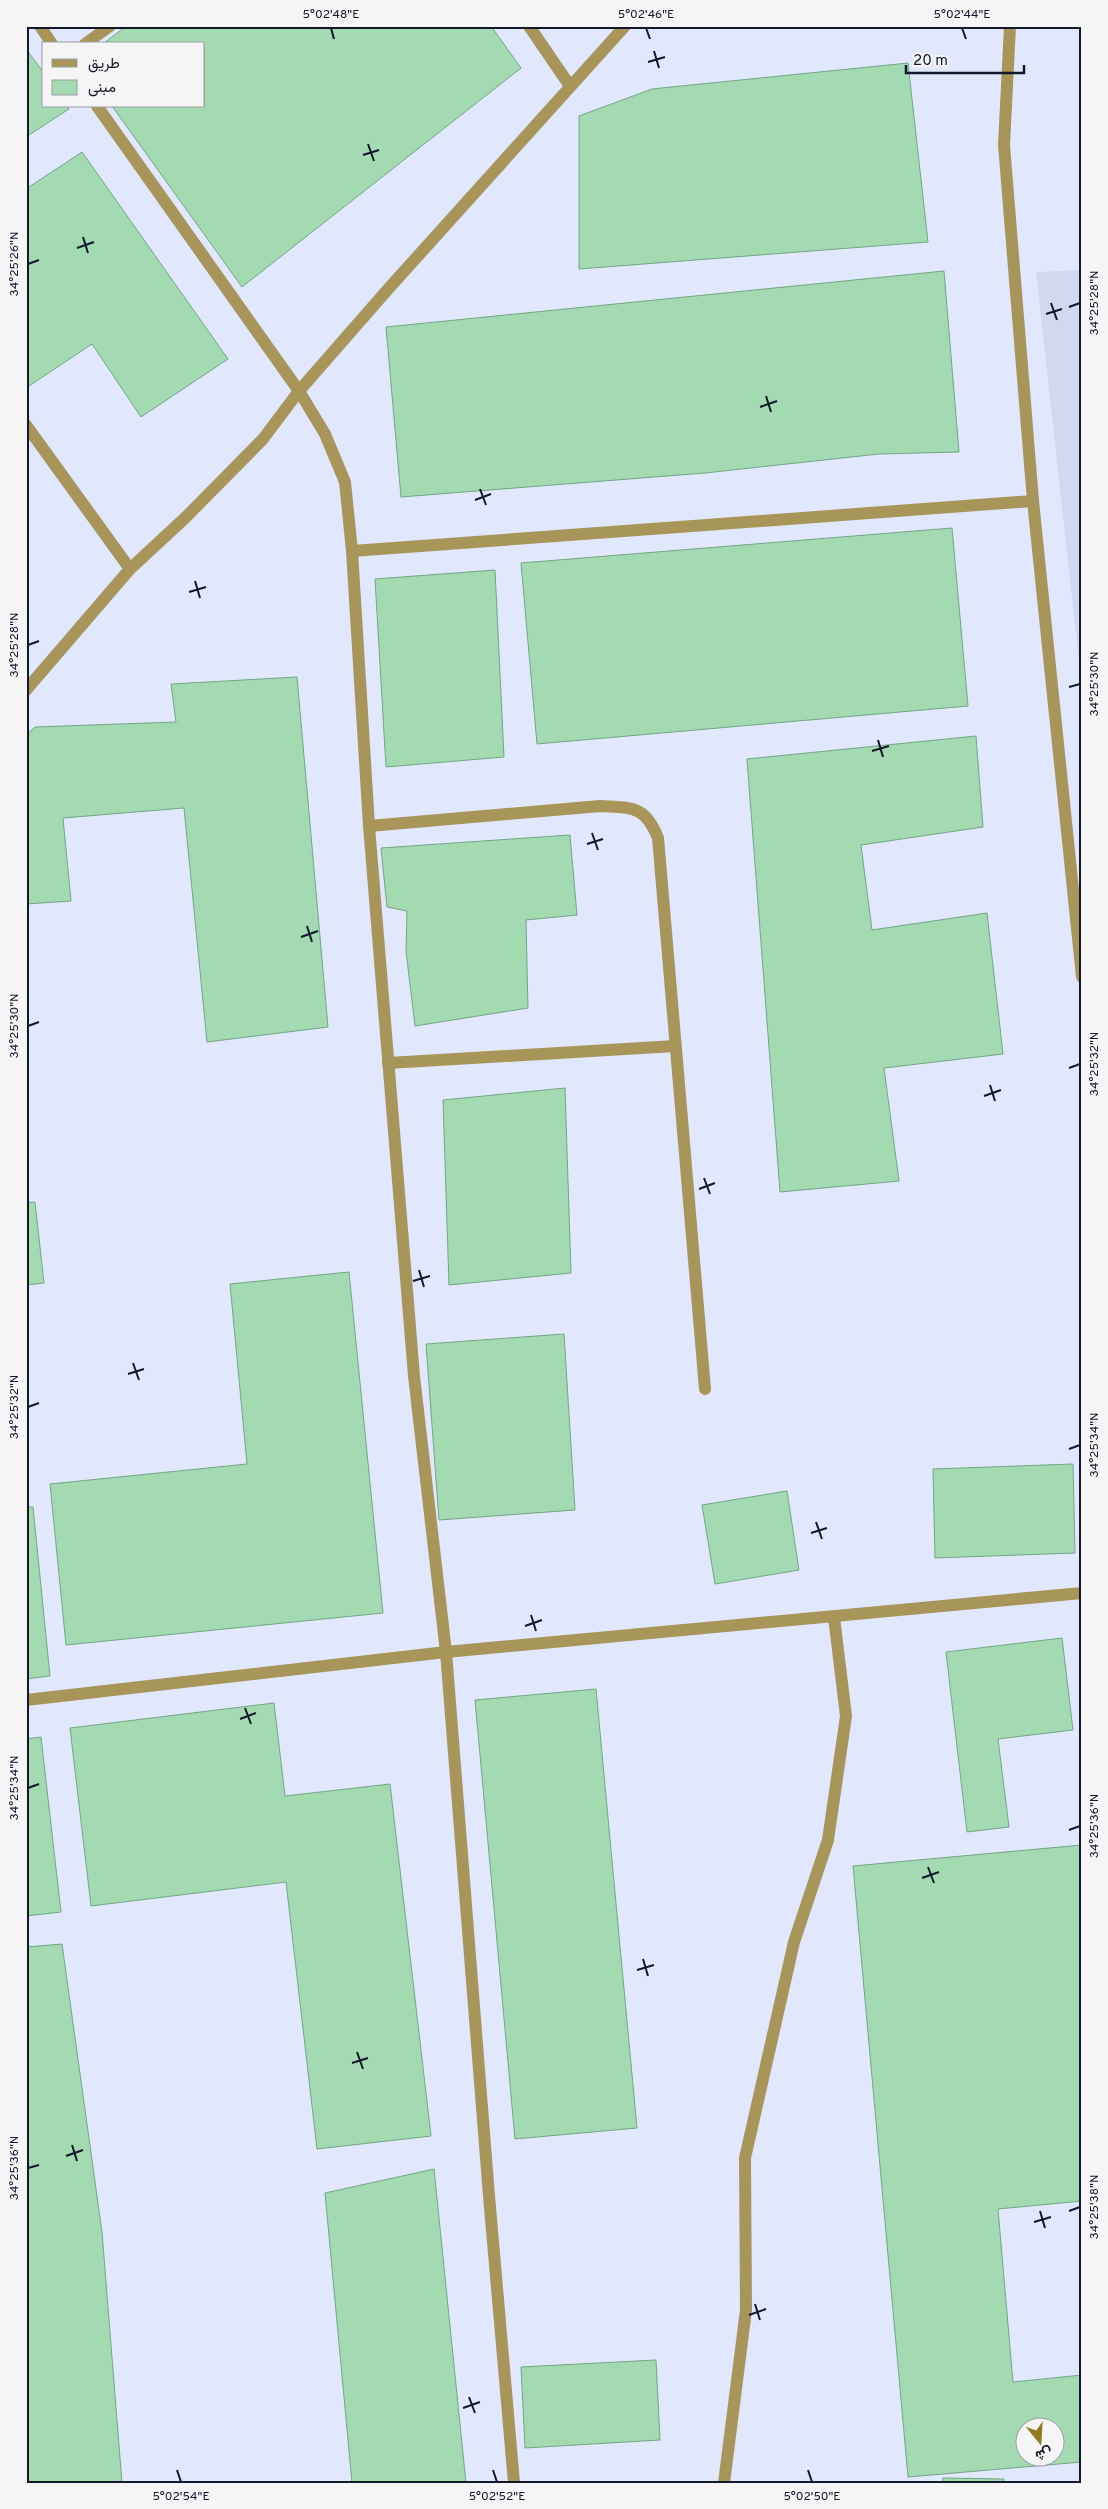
<svg xmlns="http://www.w3.org/2000/svg" width="1108" height="2509" viewBox="0 0 1108 2509" font-family="Overpass,Vazirmatn,sans-serif">
<style>
.built{fill:#d1d9f2}
.building{fill:#a3dab2;stroke:#72a782;fill-rule:evenodd}
.lines{fill:none;stroke-linecap:round;stroke-linejoin:round}
.minor{stroke:#a8955a;stroke-width:12}
.ticks{fill:none;stroke:#13182b;stroke-width:2}
.neatline{fill:none;stroke:#13182b;stroke-width:2}
.ticks-label{font-size:12px;text-anchor:middle;fill:#13182b}
</style>
<rect width="100%" height="100%" fill="#e1e8fe"/>
<path class="built" d="M1082 270V689L1036 272Z"/>
<g class="building">
<path d="M126 26H491L521 68 242 287 112 106H204V44H103Z"/>
<path d="M26 49 44 73V106H67L69 109 26 137Z"/>
<path d="M908 63 928 242 579 269V116L652 89Z"/>
<path d="M82 152 228 359 141 417 92 344 26 388V189Z"/>
<path d="M944 271 959 452 879 454 705 473 401 497 386 327Z"/>
<path d="M952 528 968 706 537 744 521 563Z"/>
<path d="M495 570 504 757 386 767 375 579Z"/>
<path d="M297 677 328 1027 207 1042 184 808 63 818 71 901 26 904V735L35 727 176 722 171 684Z"/>
<path d="M976 736 983 827 861 845 872 930 987 913 1003 1054 884 1068 899 1181 780 1192 747 759Z"/>
<path d="M570 835 577 915 526 920 528 1008 415 1026 406 951 407 911 387 907 381 848Z"/>
<path d="M565 1088 571 1273 449 1285 443 1100Z"/>
<path d="M35 1202 44 1283 26 1285V1203Z"/>
<path d="M349 1272 383 1613 66 1645 50 1484 247 1464 230 1284Z"/>
<path d="M564 1334 575 1510 439 1520 426 1344Z"/>
<path d="M1073 1464 1075 1553 935 1558 933 1469Z"/>
<path d="M787 1491 799 1570 715 1584 702 1505Z"/>
<path d="M26 1507H33L50 1676 26 1679Z"/>
<path d="M1062 1638 1073 1730 998 1739 1009 1827 967 1832 946 1652Z"/>
<path d="M596 1689 637 2128 515 2139 475 1700Z"/>
<path d="M274 1703 285 1796 390 1784 431 2136 317 2149 286 1882 91 1906 70 1728Z"/>
<path d="M41 1737 61 1912 26 1916V1739Z"/>
<path d="M1082 1845V2201L998 2209 1013 2382 1082 2375V2462L908 2477 853 1866ZM1026 2426H1056V2456H1026Z"/>
<path d="M62 1944 102 2232 122 2483H26V1947Z"/>
<path d="M434 2169 466 2483H352L325 2193Z"/>
<path d="M656 2360 660 2440 525 2448 521 2367Z"/>
<path d="M943 2478 1004 2479 1003 2483H943Z"/>
</g>
<g class="lines">
<g class="minor">
<path d="M40 26 52 44"/>
<path d="M529 26 570 86"/>
<path d="M1010 26 1004 145 1033 501 1082 977"/>
<path d="M85 44 110 26"/>
<path d="M97 106 299 391 325 434 345 482 352 551 369 826 414 1376 446 1652 489 2196 514 2483"/>
<path d="M26 425 130 569"/>
<path d="M352 551 1033 501"/>
<path d="M26 690 130 569 186 517 263 439 299 391 389 288 625 26"/>
<path d="M369 826 600 806C632 808 645 805 658 838L705 1389"/>
<path d="M388 1063 675 1046"/>
<path d="M26 1700 446 1652 1082 1593"/>
<path d="M724 2483 746 2310 745 2158 794 1942 828 1840 846 1716 834 1617"/>
</g>
</g>
<path class="ticks" d="M331 28 334 39M646 28 650 39M962 28 966 39M654 51 659 68M648 62 665 57M368 144 374 161M363 155 379 150M83 237 88 253M77 248 94 242M28 264 39 260M1051 303 1057 320M1069 307 1080 303M1046 314 1062 309M766 396 771 412M760 407 777 401M480 489 486 505M475 500 491 494M195 581 200 598M189 592 206 587M28 645 39 641M1069 687 1080 684M878 740 883 757M872 751 889 746M592 833 598 850M587 844 603 839M307 926 312 942M301 937 318 931M28 1026 39 1022M1069 1068 1080 1064M990 1085 995 1101M984 1096 1001 1090M704 1178 710 1194M699 1189 715 1183M419 1270 424 1287M413 1281 430 1276M133 1363 139 1380M128 1374 144 1369M28 1407 39 1403M1069 1449 1080 1445M816 1522 822 1539M811 1533 827 1528M531 1615 536 1631M525 1626 542 1620M245 1708 251 1724M240 1719 256 1713M28 1788 39 1784M1069 1830 1080 1826M928 1867 934 1883M922 1878 939 1872M643 1959 648 1976M637 1970 654 1965M357 2052 363 2069M352 2063 368 2058M72 2145 77 2161M66 2156 83 2150M28 2168 39 2165M1040 2211 1045 2228M1069 2211 1080 2207M1034 2222 1051 2217M755 2304 760 2320M749 2315 766 2309M469 2397 475 2413M463 2408 480 2402M177 2470 181 2482M493 2470 497 2482M808 2470 812 2482"/>
<rect width="1108" height="2509" fill="none" stroke="#f5f5f5" stroke-width="55"/>
<rect x="42" y="42" width="162" height="65" fill="#f5f5f5" stroke="#9b9da4"/>
<rect x="52" y="59" width="25" height="8" fill="#a8955a" stroke="#9b9da4"/>
<text x="88" y="68" font-size="15" fill="#13182b">طريق</text>
<rect x="52" y="80" width="25" height="15" fill="#a3dab2" stroke="#9b9da4"/>
<text x="88" y="92" font-size="15" fill="#13182b">مبنى</text>
<g transform="translate(1040 2442) rotate(162)"><circle r="24" fill="#f5f5f5" stroke="#9b9da4"/>
<path d="M0-4L9 19L0 12L-9 19Z" fill="#927a21"/>
<text y="-8" font-size="14" font-weight="bold" text-anchor="middle" fill="#13182b">ش</text>
</g>
<path d="M906 65v8h118v-8" fill="none" stroke="#13182b" stroke-width="2.5"/>
<text x="913" y="65" font-size="15" fill="#13182b" stroke="#f5f5f5" stroke-width="4" paint-order="stroke">20 m</text>
<rect x="28" y="28" width="1052" height="2454" class="neatline"/>
<g class="ticks-label">
<text x="331" y="18">5°02'48"E</text>
<text x="646" y="18">5°02'46"E</text>
<text x="962" y="18">5°02'44"E</text>
<text transform="translate(14 264) rotate(-90)" y="4">34°25'26"N</text>
<text transform="translate(1094 303) rotate(-90)" y="4">34°25'28"N</text>
<text transform="translate(14 645) rotate(-90)" y="4">34°25'28"N</text>
<text transform="translate(1094 684) rotate(-90)" y="4">34°25'30"N</text>
<text transform="translate(14 1026) rotate(-90)" y="4">34°25'30"N</text>
<text transform="translate(1094 1064) rotate(-90)" y="4">34°25'32"N</text>
<text transform="translate(14 1407) rotate(-90)" y="4">34°25'32"N</text>
<text transform="translate(1094 1445) rotate(-90)" y="4">34°25'34"N</text>
<text transform="translate(14 1788) rotate(-90)" y="4">34°25'34"N</text>
<text transform="translate(1094 1826) rotate(-90)" y="4">34°25'36"N</text>
<text transform="translate(14 2168) rotate(-90)" y="4">34°25'36"N</text>
<text transform="translate(1094 2207) rotate(-90)" y="4">34°25'38"N</text>
<text x="181" y="2500">5°02'54"E</text>
<text x="497" y="2500">5°02'52"E</text>
<text x="812" y="2500">5°02'50"E</text>
</g>
</svg>
